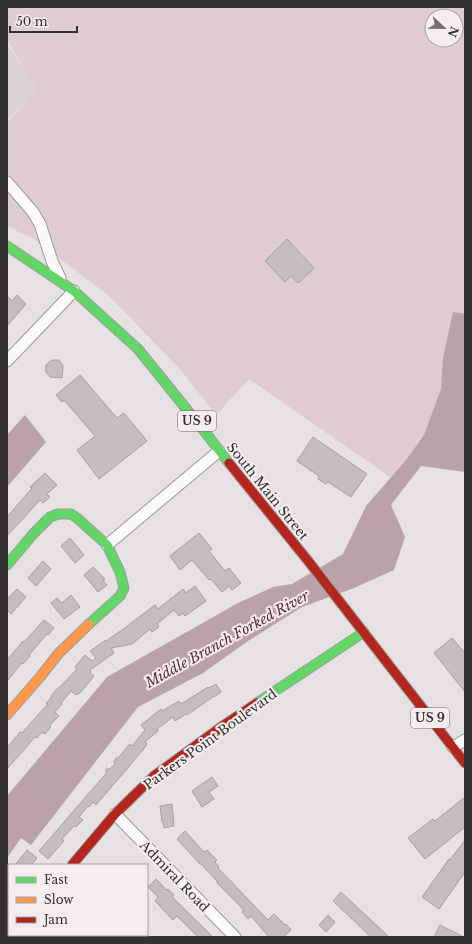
<svg xmlns="http://www.w3.org/2000/svg" width="472" height="944" viewBox="0 0 472 944" font-family="'Libre Baskerville',serif">
<style>
.built{fill:#dcd1d5}
.green{fill:#deccd2;fill-rule:evenodd}
.water{fill:#bba1a9}
.building{fill:#c3bfc1;stroke:#a5a1a2}
.lines{fill:none;stroke-linecap:round;stroke-linejoin:round}
.street-casing{stroke:#9d9a9c;stroke-width:13}
.fast-casing{stroke:#9d9a9c;stroke-width:11}
.slow-casing{stroke:#9d9a9c;stroke-width:11}
.jam-casing{stroke:#9d9a9c;stroke-width:11}
.street{stroke:#fbfafb;stroke-width:11}
.fast{stroke:#63d668;stroke-width:9}
.slow{stroke:#ff974d;stroke-width:9}
.jam{stroke:#b3261e;stroke-width:9}
.labels{text-anchor:middle;stroke-width:4;stroke-linejoin:round;paint-order:stroke}
.shield{fill:#f4edef;stroke:#6d696a;stroke-width:1}
.shield-label{font-size:12px;font-weight:bold;fill:#333131}
.street-label{font-size:13px;fill:#333131;stroke:#f4edef}
.water-label{font-size:14px;font-style:italic;fill:#5b2b3c;stroke:#f4edef}
</style>
<rect width="100%" height="100%" fill="#e6e1e3"/>
<path class="built" d="M7 45 43 91 7 119Z"/>
<path class="green" d="M7 7H465V425L417 455 390 477 249 379 216 415 180 369 108 295 35 240 7 226V123L38 90 7 40ZM432 16H456V40H432Z"/>
<g class="water">
<path d="M453 312 465 314V472L421 466 391 505 405 537 394 570 354 588 302 607 248 641 203 673 138 707 31 845 21 838 7 858V796L107 677 238 603 273 587 292 584 343 554 366 506 406 460 424 435 441 389 443 358Z"/>
<path d="M25 415 46 442 7 487V435Z"/>
</g>
<g class="building">
<path d="M287 239 314 268 298 283 291 276 285 282 265 261Z"/>
<path d="M17 295 26 304 7 326V296L12 301Z"/>
<path d="M52 360H59L63 366 62 378 50 377 46 372V365Z"/>
<path d="M80 375 117 418 124 413 147 441 99 479 77 450 95 436 64 400 62 402 56 395Z"/>
<path d="M313 437 367 474 351 497 328 482 326 484 318 479 319 476 297 461Z"/>
<path d="M45 473 57 485 47 494 50 497 43 503 40 500 7 536V517L32 488 30 487Z"/>
<path d="M199 533 212 549 209 551 225 571 229 568 241 583 232 590 229 586 222 592 211 579 209 580 192 560 180 570 170 556Z"/>
<path d="M70 538 84 555 75 563 61 546Z"/>
<path d="M43 561 51 569 36 586 28 578Z"/>
<path d="M93 567 105 579 103 580 107 585 98 592 84 575Z"/>
<path d="M195 586 206 601 185 616 183 613 179 616 174 610 157 624 159 627 152 632 150 629 132 644 111 648 114 653 90 670 91 671 90 673 94 676 81 692 76 695 71 691 61 703 62 704 55 712 59 716 49 726 51 727 45 734 42 732 37 738 35 737 7 769V748L20 732 22 733 37 716 48 704 46 703 52 697 51 696 58 688H59L77 669 75 667 85 655 92 661 96 658 90 651 106 640V641L122 630 155 605 158 609 183 589 186 593Z"/>
<path d="M17 589 26 597 11 614 7 610V599Z"/>
<path d="M71 595 80 607 64 619 51 603 57 598 62 603Z"/>
<path d="M44 620 54 628 48 635 47 634 29 655 30 656 23 664 22 663 7 681V660L23 641 24 642Z"/>
<path d="M452 638 465 653V692L434 653Z"/>
<path d="M216 684 221 692 214 697V696L187 715 186 714 175 721 173 717 157 729 158 731 145 742 147 744 143 750 96 805 93 802 89 807 88 806 79 817 83 820 76 827 74 826 62 839 64 841 48 859 39 851 103 777 106 774V769H110L115 764 114 761 116 758H118L130 744 132 746 145 730 141 725 161 709 162 711 179 701 181 704 208 687 209 688Z"/>
<path d="M212 777 218 786 209 792 214 799 202 807 192 791Z"/>
<path d="M465 797V827L425 859 408 838 433 819 435 821Z"/>
<path d="M172 804 174 826 164 828 163 822H162L160 806Z"/>
<path d="M185 831 204 852 207 850 217 860 215 862 219 867 218 868 268 920 274 914 285 925 286 924 291 930 283 937H269L251 916 248 919 242 912 244 911 240 906 217 883 218 882 201 864H200L177 839Z"/>
<path d="M465 840V872L439 909 422 897 449 859 450 860Z"/>
<path d="M27 850 37 858 31 865H15Z"/>
<path d="M156 879 167 890 168 889 174 895 172 897 213 937H198L177 916 173 920 155 901 158 897 148 887Z"/>
<path d="M341 892 389 937H371L333 901Z"/>
<path d="M328 915 335 922 326 932 319 925Z"/>
<path d="M440 925 464 937H434Z"/>
</g>
<g class="lines">
<g class="street-casing">
<g id="street">
<path d="M7 182 33 212 40 224 52 261 60 278"/>
<path d="M7 361 74 291"/>
<path d="M107 545 219 451"/>
<path d="M453 747 465 740"/>
<path d="M115 814 235 937"/>
<path d="M99 935 101 937"/>
<path d="M19 937 20 935"/>
</g>
</g>
<g class="fast-casing">
<g id="fast">
<path d="M7 246 74 291 138 349 205 432 229 463"/>
<path d="M7 565 34 533 50 517 58 514H71L77 518 107 545 120 572 124 588 120 596 89 624"/>
<path d="M257 703 364 632"/>
</g>
</g>
<g class="slow-casing">
<path id="slow" d="M7 715 40 677 59 653 89 624"/>
</g>
<g class="jam-casing">
<g id="jam">
<path d="M229 463 309 562 465 763"/>
<path d="M72 865 115 814 154 776 224 725 257 703"/>
</g>
</g>
<use href="#street" class="street"/>
<use href="#fast" class="fast"/>
<use href="#slow" class="slow"/>
<use href="#jam" class="jam"/>
</g>
<g class="labels">
<g class="shield">
<rect x="178" y="411" width="38" height="20" rx="3"/>
<rect x="411" y="708" width="38" height="20" rx="3"/>
</g>
<g class="shield-label">
<text x="197" y="425">US 9</text>
<text x="430" y="722">US 9</text>
</g>
<g class="street-label">
<text transform="translate(268 491) rotate(51)" y="5">South Main Street</text>
<text transform="translate(210 739) rotate(-36)" y="5">Parkers Point Boulevard</text>
<text transform="translate(175 876) rotate(46)" y="5">Admiral Road</text>
</g>
<g class="water-label">
<text transform="translate(227 639) rotate(-29)" y="5">Middle Branch Forked River</text>
</g>
</g>
<rect width="472" height="944" fill="none" stroke="#333131" stroke-width="16"/>
<rect x="8" y="864" width="140" height="72" fill="#f4edef" stroke="#a7a2a3"/>
<rect x="16" y="877" width="20" height="6" fill="#63d668" stroke="#a7a2a3"/>
<text x="44" y="884" font-size="12" fill="#333131">Fast</text>
<rect x="16" y="897" width="20" height="6" fill="#ff974d" stroke="#a7a2a3"/>
<text x="44" y="904" font-size="12" fill="#333131">Slow</text>
<rect x="16" y="917" width="20" height="6" fill="#b3261e" stroke="#a7a2a3"/>
<text x="44" y="924" font-size="12" fill="#333131">Jam</text>
<g transform="translate(444 28) rotate(112)"><circle r="19" fill="#f4edef" stroke="#a7a2a3"/>
<path d="M0-3L7 15L0 10L-7 15Z" fill="#726f6f"/>
<text y="-6" font-size="11" font-weight="bold" text-anchor="middle" fill="#333131">N</text>
</g>
<path d="M10 26v6h67v-6" fill="none" stroke="#333131" stroke-width="2"/>
<text x="16" y="26" font-size="12" fill="#333131" stroke="#f4edef" stroke-width="3" paint-order="stroke">50 m</text>
</svg>
